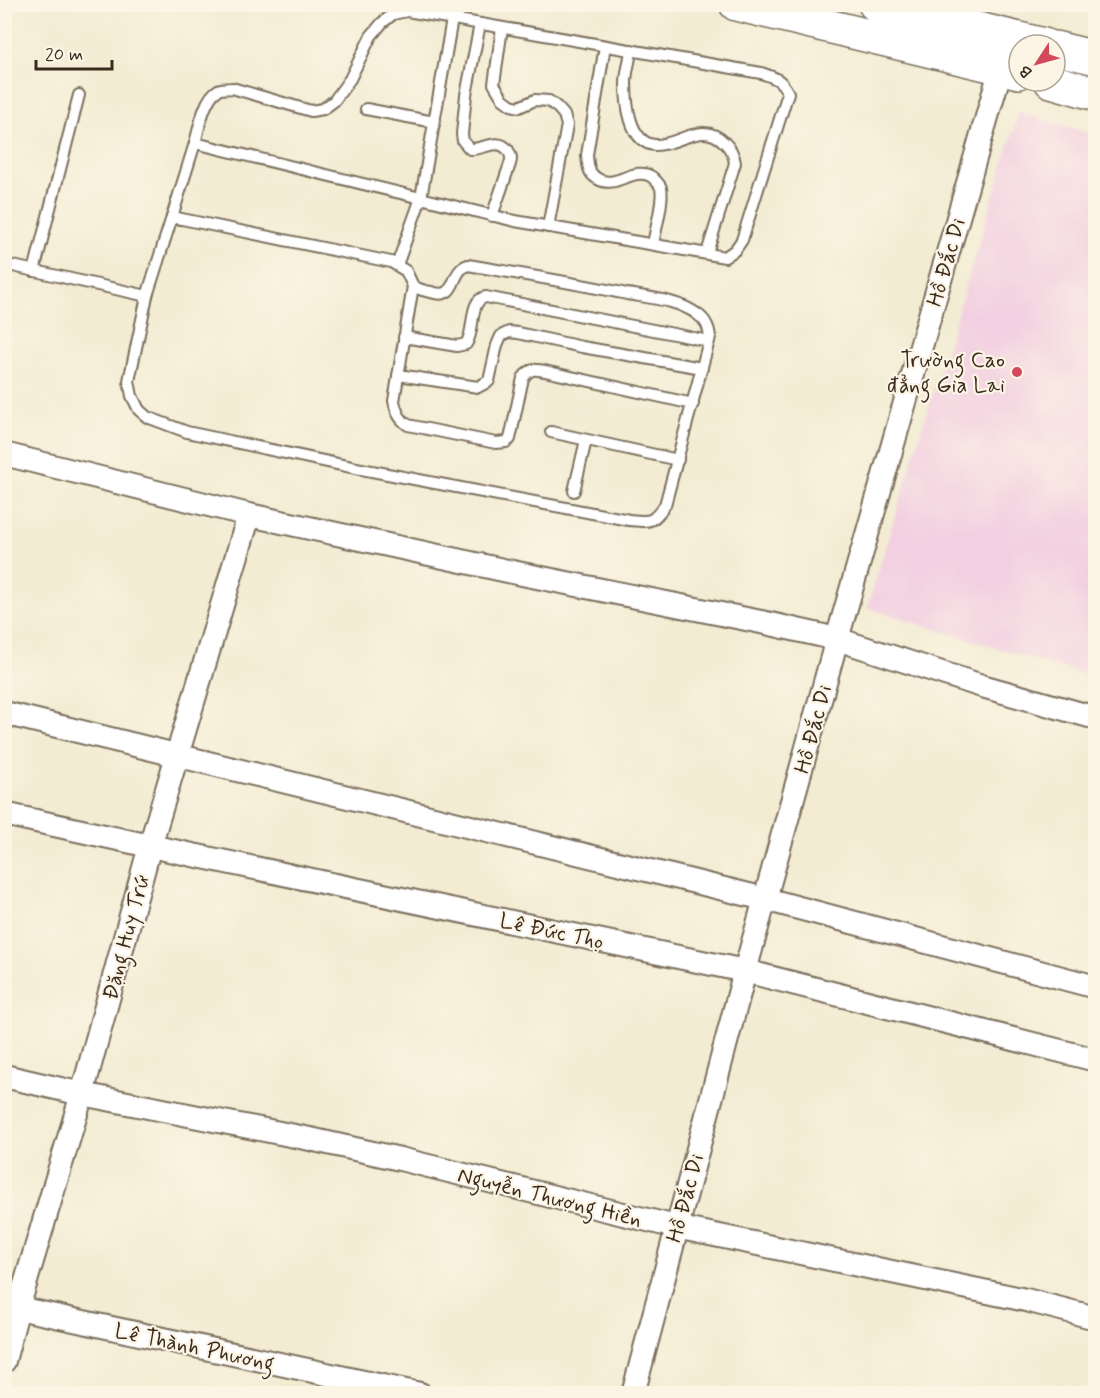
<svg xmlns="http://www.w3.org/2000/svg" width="1100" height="1398" viewBox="0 0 1100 1398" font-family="Mynerve,sans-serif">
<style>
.built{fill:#f2cfe1}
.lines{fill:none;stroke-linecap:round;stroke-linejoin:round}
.service-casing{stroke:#7b6e5d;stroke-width:14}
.minor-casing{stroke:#7b6e5d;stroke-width:26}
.primary-casing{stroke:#7b6e5d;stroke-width:36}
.service{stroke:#fff;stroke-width:10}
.minor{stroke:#fff;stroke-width:22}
.primary{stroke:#fff;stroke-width:33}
.poi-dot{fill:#d1495b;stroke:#fcf5e5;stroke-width:2}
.labels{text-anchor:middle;stroke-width:4.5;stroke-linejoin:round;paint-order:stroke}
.street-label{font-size:22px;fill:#3b2a1e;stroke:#fcf5e5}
.poi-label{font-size:22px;fill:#3b2a1e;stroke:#fcf5e5;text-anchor:end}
</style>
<rect width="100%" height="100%" fill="#fcf5e5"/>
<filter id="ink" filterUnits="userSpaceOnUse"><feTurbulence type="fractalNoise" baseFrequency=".0167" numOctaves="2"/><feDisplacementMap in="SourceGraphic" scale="12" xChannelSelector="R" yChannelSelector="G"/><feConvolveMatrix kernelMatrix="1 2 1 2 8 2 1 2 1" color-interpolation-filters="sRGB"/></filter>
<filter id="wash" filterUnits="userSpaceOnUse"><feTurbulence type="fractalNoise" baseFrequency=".008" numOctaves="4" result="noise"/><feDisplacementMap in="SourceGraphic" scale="24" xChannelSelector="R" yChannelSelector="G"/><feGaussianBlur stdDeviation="1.35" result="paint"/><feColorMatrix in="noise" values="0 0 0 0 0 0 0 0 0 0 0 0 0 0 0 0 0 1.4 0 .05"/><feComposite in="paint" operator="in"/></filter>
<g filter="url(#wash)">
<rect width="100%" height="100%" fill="#f3ecd3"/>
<path class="built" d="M1019 112 1095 135V678L867 608Z"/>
</g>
<g filter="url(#ink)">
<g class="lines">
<g class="service-casing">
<g id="service">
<path d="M407 11 761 73C776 78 781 79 788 93L742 240 735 250 725 257 515 221 195 143C199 129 204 98 218 90 221 88 227 89 232 88L311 111 323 109 334 101 350 79 371 36 382 23 393 14Z"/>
<path d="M480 24 466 95 462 134 463 141 470 149C483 150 498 137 508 150 511 155 512 158 510 164L492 216"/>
<path d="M502 28 494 84 503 99 511 105 519 107 535 100 549 101 558 108 564 115 567 125 548 227"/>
<path d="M605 46 587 155C588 165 588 174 598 179 616 190 634 165 652 177 655 180 660 184 661 188 664 200 655 232 653 244"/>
<path d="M631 50C630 61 626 72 626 83 626 102 629 143 655 145 679 146 702 119 725 143 731 149 734 155 735 163L707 253"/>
<path d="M366 109 434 122"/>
<path d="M172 217 391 262 406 271 413 286C418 289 425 291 431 292 459 301 449 271 468 265 521 274 574 283 627 294 650 298 678 300 697 314 706 320 709 327 710 337L665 505C652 523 651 522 629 520L356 468 187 432 147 417 139 410 132 396 129 381 147 296Z"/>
<path d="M172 217 195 143"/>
<path d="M4 264 147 296"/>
<path d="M397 265 421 198 452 19"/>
<path d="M34 271 79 95"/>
<path d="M413 286 394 401C396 411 399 419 408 425L496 443 506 442 510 439 523 378C531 367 536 369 549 372L693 404"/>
<path d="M404 337 457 346 466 344C476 330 468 300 486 297L709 341"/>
<path d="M398 375 478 387 489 381 497 345 501 336 509 332 518 333 582 347 702 368"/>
<path d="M551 432 678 460"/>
<path d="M574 491 586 440"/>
</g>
</g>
<g class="minor-casing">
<g id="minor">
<path d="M4 454 249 515 517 573 766 623 837 639 982 686 1096 718"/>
<path d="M4 713 765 899 1096 987"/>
<path d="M4 814 150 846 745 971 1096 1060"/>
<path d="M4 1076 82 1094 310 1139 400 1159 676 1227 1026 1300 1096 1318"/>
<path d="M4 1305 420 1394"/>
<path d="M4 1361 18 1308 82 1094 150 846 249 515"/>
<path d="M633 1394 745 971 837 639 1001 68"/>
</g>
</g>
<g class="primary-casing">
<g id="primary">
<path d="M736 4 1019 72"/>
<path d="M875 4 1044 45"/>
<path d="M1055 48 1096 58"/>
<path d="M1051 81 1096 94"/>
</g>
</g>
<use href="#service" class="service"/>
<use href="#minor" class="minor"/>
<use href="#primary" class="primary"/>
</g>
</g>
<circle class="poi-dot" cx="1017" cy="372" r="6"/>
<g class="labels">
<g class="street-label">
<text transform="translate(945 262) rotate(-74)" y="8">Hồ Đắc Di</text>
<text transform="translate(812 729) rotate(-75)" y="8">Hồ Đắc Di</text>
<text transform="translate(552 930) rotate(12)" y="8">Lê Đức Thọ</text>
<text transform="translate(125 937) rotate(-75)" y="8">Đặng Huy Trứ</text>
<text transform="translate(550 1196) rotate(14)" y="8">Nguyễn Thượng Hiền</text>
<text transform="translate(684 1198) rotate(-75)" y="8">Hồ Đắc Di</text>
<text transform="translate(195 1346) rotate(12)" y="8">Lê Thành Phương</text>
</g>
<g class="poi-label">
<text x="1005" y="367">Trường Cao<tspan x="1005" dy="25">đẳng Gia Lai</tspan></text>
</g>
</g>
<rect width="1100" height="1398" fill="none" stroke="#fcf5e5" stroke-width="24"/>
<g transform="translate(1037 63) rotate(234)"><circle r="28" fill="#fcf5e5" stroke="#afa495" stroke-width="1.5"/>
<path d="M0-4.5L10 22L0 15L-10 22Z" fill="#d1495b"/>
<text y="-9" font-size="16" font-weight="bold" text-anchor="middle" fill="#3b2a1e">B</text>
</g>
<path d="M36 60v9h76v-9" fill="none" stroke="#3b2a1e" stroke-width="3"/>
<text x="45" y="60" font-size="18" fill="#3b2a1e" stroke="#fcf5e5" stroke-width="4.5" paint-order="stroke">20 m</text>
</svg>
